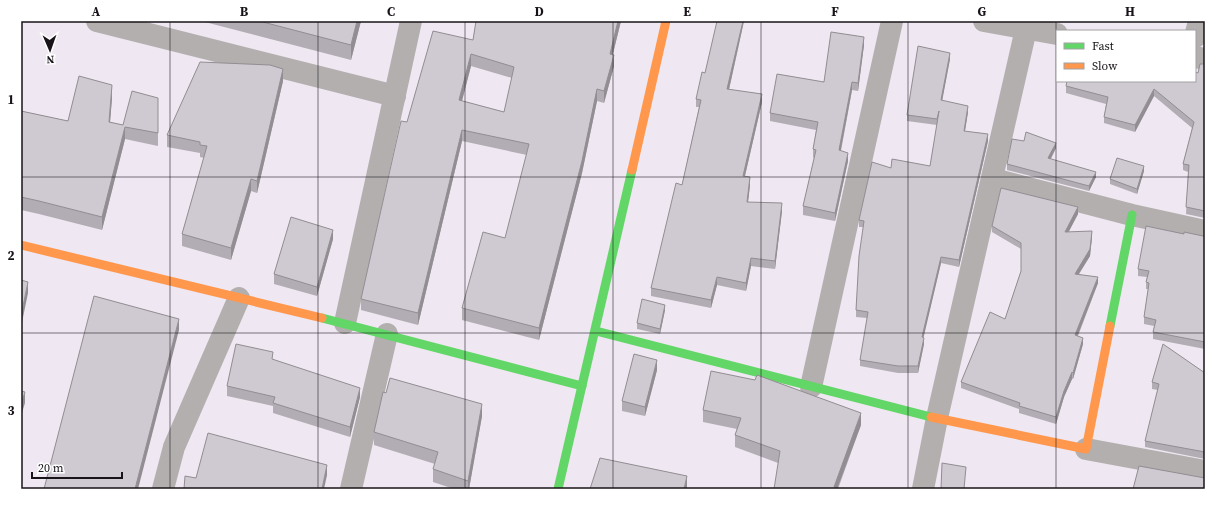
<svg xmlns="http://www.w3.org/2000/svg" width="1226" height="510" viewBox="0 0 1226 510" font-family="'Source Serif 4',serif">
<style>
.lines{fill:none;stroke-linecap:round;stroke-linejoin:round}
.street{stroke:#b2afae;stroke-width:22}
.fast{stroke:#63d668;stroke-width:9}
.slow{stroke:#ff974d;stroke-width:9}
.wall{fill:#b2adb4;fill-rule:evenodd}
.shaded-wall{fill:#918d92}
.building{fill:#cfc9d1;stroke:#918d92;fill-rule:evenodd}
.grid{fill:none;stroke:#181319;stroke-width:1;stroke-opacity:0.55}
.neatline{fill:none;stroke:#181319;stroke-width:1.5}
.grid-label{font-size:13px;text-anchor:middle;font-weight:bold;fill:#181319}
</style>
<rect width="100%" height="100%" fill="#efe7f1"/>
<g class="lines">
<g class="street">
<path d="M97 21 395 96"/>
<path d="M984 21 1057 34"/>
<path d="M1195 37 1199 21"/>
<path d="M1195 57 1205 59"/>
<path d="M993 179 1132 215 1205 231"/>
<path d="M345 323 411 21"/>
<path d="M811 387 892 21"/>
<path d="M1086 449 1205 471"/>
<path d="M163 489 174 447 239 298"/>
<path d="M351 489 387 334"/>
<path d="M923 489 937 418 1026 29"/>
</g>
<g class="fast">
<path d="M322 318 582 386"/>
<path d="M1110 326 1132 215"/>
<path d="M596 331 931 417"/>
<path d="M558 489 632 170"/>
</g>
<g class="slow">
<path d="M632 170 666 21"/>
<path d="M21 245 322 318"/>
<path d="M931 417 1086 449 1110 326"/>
</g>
</g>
<g class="wall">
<path d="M201 21H361L351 60Z"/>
<path d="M476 21H621L613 54 614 66 604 103 597 101 582 173 539 340 462 320V308L505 238 527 155 462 141 418 325 361 310V299L407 122 473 40ZM471 66 512 78 504 112 462 101Z"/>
<path d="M744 21 729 90 762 102 745 176 750 185 748 202 782 211 775 269 751 266 746 291 717 285 711 308 651 296V288L682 185 699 107H696V99L705 73Z"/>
<path d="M864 45 858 91 852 90 841 151 848 161 835 221 803 215V206L814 158 813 157V149L816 130 770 121V113L824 82Z"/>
<path d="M950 59 942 100 968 112 965 131 988 141 959 267 941 263 923 338 924 344 918 373H898L860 366V360L867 318 856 317V310L863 227H859V220L891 168 930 166 937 125 907 121V115Z"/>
<path d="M1205 64V218L1186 214 1188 172 1183 170V164L1192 128 1154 96 1135 132 1104 123V117L1106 104 1066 93V86L1198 73Z"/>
<path d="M283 81 257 193 251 191 231 260 182 246V234L204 158 200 157V153L167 147V135Z"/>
<path d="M112 98 110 122 123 125 158 98V146L125 139 102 230 39 214 21 210V111L68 121Z"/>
<path d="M1056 148 1051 159 1096 177 1089 191 1007 170V164Z"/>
<path d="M1144 171 1137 194 1110 184V179Z"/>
<path d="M1078 214 1068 232 1092 237 1090 256 1079 274 1098 283 1078 336 1083 344 1073 379H1072L1064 397 1056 424 1019 413V409L961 388V382L1005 319 1021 271V249L992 232V226Z"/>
<path d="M1184 234 1205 236V349L1153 339V332L1154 326 1144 324V317L1148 289H1146V282L1147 277 1138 276V269Z"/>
<path d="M333 239 317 296 274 284V274Z"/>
<path d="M665 310 660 334 637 329V323Z"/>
<path d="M273 360 360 397 350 437 273 413V406L227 396V386Z"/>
<path d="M657 370 645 416 622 411V401Z"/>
<path d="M1205 373V459L1145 447V441L1158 390 1152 389V382Z"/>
<path d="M703 410 861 425 838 489 778 463 735 447V435L737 429 703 422Z"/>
<path d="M482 416 469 489H454L433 482V469L435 464 374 445V432Z"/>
</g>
<g class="shaded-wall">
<path d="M357 21H361L351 60V45Z"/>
<path d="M618 21H621L610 65V54Z"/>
<path d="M743 21H744L727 98V89Z"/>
<path d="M864 37V45L858 91V83Z"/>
<path d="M950 53V59L941 107V100Z"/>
<path d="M471 54V66L459 112V100Z"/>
<path d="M614 55V66L604 103V91Z"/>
<path d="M283 69V81L257 193V181Z"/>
<path d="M852 82V90L839 159V150Z"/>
<path d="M112 85V98L109 135V122Z"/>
<path d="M597 89V101L582 173 539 340V328Z"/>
<path d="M1154 89V96L1135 132V125Z"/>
<path d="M762 94V102L743 184V176Z"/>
<path d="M968 106V112L964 137V131Z"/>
<path d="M125 127V139L102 230V217Z"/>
<path d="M462 130V141L418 325V313Z"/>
<path d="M988 134V141L959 267V260Z"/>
<path d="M1056 143V148L1048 163V158Z"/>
<path d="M848 153V161L835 221V213Z"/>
<path d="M1144 166V171L1137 194V189Z"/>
<path d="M1096 172V177L1089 191V186Z"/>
<path d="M750 177V185L747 211V202Z"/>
<path d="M251 179V191L231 260V248Z"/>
<path d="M782 203V211L775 269V261Z"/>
<path d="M1078 207V214L1065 239V232Z"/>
<path d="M333 230V239L317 296V287Z"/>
<path d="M1092 231V237L1090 256 1075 280V274Z"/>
<path d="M941 257V263L922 344V337Z"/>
<path d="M751 258V266L746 291V283Z"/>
<path d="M717 277V285L711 308V300Z"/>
<path d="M1098 277V283L1075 342V335Z"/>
<path d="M28 282V293L21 327V316Z"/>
<path d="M665 305V310L660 334V329Z"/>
<path d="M179 319V330L138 489H135Z"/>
<path d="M924 338V344L918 373V366Z"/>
<path d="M1083 338V344L1073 379V373Z"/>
<path d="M657 360V370L645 416V407Z"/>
<path d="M1072 372V379L1064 397 1056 424V417L1064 391Z"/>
<path d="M360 388V397L350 437V427Z"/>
<path d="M25 392V403L21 416V404Z"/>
<path d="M482 404V416L469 489H468V481Z"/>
<path d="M861 413V425L837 489 834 487Z"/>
<path d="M327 465V475L324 489H322Z"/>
<path d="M687 476V489H684Z"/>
</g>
<g class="building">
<path d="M259 21H357L351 45Z"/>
<path d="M476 21H618L610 54 614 55 604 91 597 89 582 161 539 328 462 308 483 232 505 238 529 144 462 130 418 313 361 299 401 121 407 122 433 31 473 40ZM471 54 514 67 504 112 459 100Z"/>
<path d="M717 21H743L727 89 762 94 743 176 750 177 747 202 782 203 775 261 751 258 746 283 717 277 711 300 651 288 676 183 682 185 701 100 696 99 702 72 705 73Z"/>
<path d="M831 32 864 37 858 83 852 82 839 150 848 153 835 213 803 206 816 150 813 149 818 122 770 113 777 74 824 82Z"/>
<path d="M918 46 950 53 941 100 968 106 964 131 988 134 959 260 941 257 922 337 924 338 918 366H898L860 360 868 312 856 310 859 256 864 221 859 220 872 162 891 168 892 159 930 166 939 111 937 119 907 115Z"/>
<path d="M200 62 270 65 283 69 257 181 251 179 231 248 182 234 207 146 200 145V142L167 135Z"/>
<path d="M1200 64H1205V211L1186 207 1189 165 1183 164 1194 122 1154 89 1135 125 1104 117 1108 97 1066 86 1067 81H1195V72L1198 73Z"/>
<path d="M79 76 112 85 109 122 123 125 132 91 158 98V133L125 127 102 217 39 201 21 197V111L68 121Z"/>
<path d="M1026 132 1056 143 1048 158 1096 172 1089 186 1007 164 1012 139 1024 141Z"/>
<path d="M1117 158 1144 166 1137 189 1110 179Z"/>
<path d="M1001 188 1078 207 1065 232 1092 231 1090 249 1075 274 1098 277 1075 335 1083 338 1073 373 1072 372 1064 391 1056 417 1019 406 1020 403 961 382 990 312 1005 319 1021 271V243L992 226Z"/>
<path d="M291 217 333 230 317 287 274 274Z"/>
<path d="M1146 226 1184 234V232L1203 236H1205V342L1153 332 1156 320 1144 317 1149 283 1146 282 1149 271 1138 269Z"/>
<path d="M21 280 28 282 21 316Z"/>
<path d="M94 296 179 319 135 489H44Z"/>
<path d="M642 299 665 305 660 329 637 323Z"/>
<path d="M236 344 273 352 272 359 360 388 350 427 273 403 275 397 227 386Z"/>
<path d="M1163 344 1205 373V452L1145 441 1159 384 1152 382Z"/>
<path d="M634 354 657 360 645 407 622 401Z"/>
<path d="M711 371 755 380 757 375 861 413 834 487 839 489H774L780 451 735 435 741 418 703 410Z"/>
<path d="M390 378 482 404 468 481 433 469 438 452 374 432 383 392 386 393Z"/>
<path d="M21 391 25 392 21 404Z"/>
<path d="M208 433 327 465 322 489H184L185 476 196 478Z"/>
<path d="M600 458 687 476 684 489H590Z"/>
<path d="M942 463 966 467 964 489H941Z"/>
<path d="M1139 466 1205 478V489H1133Z"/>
</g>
<path class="grid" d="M170 21V489M318 21V489M465 21V489M613 21V489M761 21V489M908 21V489M1056 21V489M21 177H1205M21 333H1205"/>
<rect width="1226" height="510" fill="none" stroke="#ffffff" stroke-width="44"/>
<rect x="1056" y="30" width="140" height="52" fill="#ffffff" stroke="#a3a1a3"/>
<rect x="1064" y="43" width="20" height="6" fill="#63d668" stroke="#a3a1a3"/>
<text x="1092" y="50" font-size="12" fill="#181319">Fast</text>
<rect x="1064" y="63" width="20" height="6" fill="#ff974d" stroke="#a3a1a3"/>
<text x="1092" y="70" font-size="12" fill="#181319">Slow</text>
<g transform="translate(50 50) rotate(178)" stroke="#ffffff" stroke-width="3" paint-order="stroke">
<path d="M0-3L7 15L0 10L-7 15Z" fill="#181319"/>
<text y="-6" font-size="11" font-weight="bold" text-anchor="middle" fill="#181319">N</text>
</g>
<path d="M32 472v6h90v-6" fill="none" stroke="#181319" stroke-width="2"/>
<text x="38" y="472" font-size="12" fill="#181319" stroke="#ffffff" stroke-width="3" paint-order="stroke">20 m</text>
<rect x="22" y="22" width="1182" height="466" class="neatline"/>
<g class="grid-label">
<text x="96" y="16">A</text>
<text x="244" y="16">B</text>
<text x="391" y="16">C</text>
<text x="539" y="16">D</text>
<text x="687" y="16">E</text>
<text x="835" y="16">F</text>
<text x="982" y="16">G</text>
<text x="1130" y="16">H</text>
<text x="11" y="104">1</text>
<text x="11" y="260">2</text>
<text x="11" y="415">3</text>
</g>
</svg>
